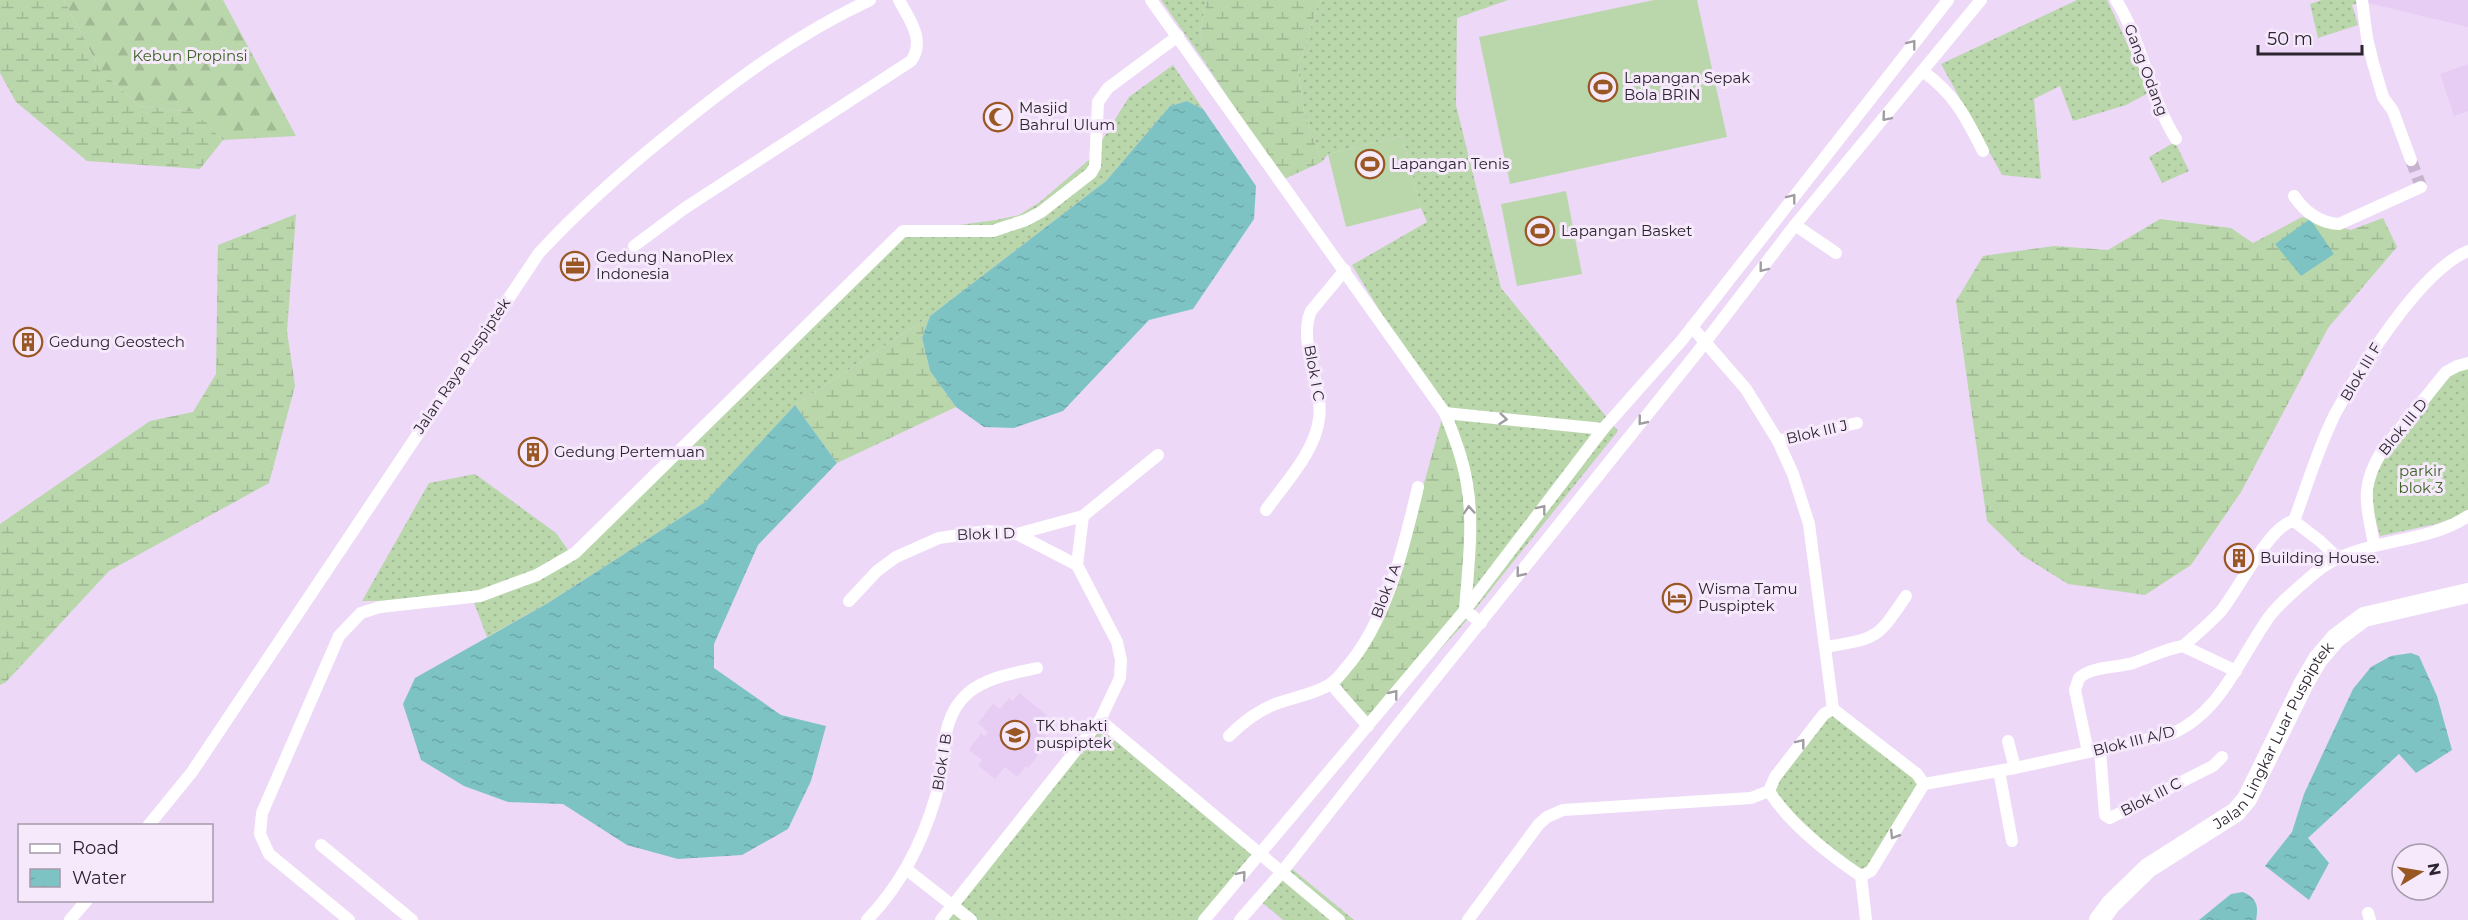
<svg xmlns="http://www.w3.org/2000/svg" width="2468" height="920" viewBox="0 0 2468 920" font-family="Montserrat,sans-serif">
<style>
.built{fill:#e7cdf3}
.grass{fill:url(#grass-dots)}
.forest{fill:url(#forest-firs)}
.wetland{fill:url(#wetland-marsh)}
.garden{fill:#bad7ab}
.water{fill:url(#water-ripples)}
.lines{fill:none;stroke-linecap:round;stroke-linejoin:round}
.minor-tunnel{stroke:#c6b4cf;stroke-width:12;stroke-dasharray:12 6;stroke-linecap:butt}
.minor{stroke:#fff;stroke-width:12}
.primary{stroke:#fff;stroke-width:20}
.oneway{stroke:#a09ca1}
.labels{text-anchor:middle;stroke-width:6;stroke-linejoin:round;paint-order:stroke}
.park-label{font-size:15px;fill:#3e6325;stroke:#f5e9fb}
.street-label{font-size:15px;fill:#2c242f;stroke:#f5e9fb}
.poi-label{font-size:15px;fill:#2c242f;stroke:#f5e9fb;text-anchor:start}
</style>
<defs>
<pattern id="grass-dots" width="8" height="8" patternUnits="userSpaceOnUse" patternTransform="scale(1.5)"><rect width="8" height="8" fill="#bad7ab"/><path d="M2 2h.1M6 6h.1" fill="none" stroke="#a0b893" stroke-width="1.8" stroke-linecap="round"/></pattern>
<pattern id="forest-firs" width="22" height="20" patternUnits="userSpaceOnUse" patternTransform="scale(1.5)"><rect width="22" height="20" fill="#bad7ab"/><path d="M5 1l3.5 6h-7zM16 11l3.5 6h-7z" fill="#a0b893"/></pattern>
<pattern id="wetland-marsh" width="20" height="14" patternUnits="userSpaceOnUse" patternTransform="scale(1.5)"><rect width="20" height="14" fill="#bad7ab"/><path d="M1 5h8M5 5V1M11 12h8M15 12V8" fill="none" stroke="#a0b893"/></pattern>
<pattern id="water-ripples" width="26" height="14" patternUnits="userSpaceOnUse" patternTransform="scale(1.5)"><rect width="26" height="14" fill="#7dc3c4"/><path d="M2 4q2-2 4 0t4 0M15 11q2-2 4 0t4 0" fill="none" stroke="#6ca7a9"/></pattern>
</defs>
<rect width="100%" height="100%" fill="#edd8f7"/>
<g class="built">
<path d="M2355 0H2468V27Z"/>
<path d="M2468 64V111L2454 116 2440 74Z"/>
<path d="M1019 693 1047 715 1037 729 1048 738 1044 744 1046 745 1028 768 1026 766 1017 777 1005 767 995 779 978 765 982 760 969 750 981 733 985 736 988 732 978 723 993 704 1000 709 1009 698 1013 701Z"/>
</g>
<g class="grass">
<path d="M1161 0H1207L1200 31 1206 64Z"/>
<path d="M1322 0H1508L1457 18 1456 105 1501 288 1618 431 1461 627 1469 552 1443 415 1352 265 1427 222 1421 208 1402 136 1328 154 1322 162 1304 113 1298 69 1318 5Z"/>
<path d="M2077 0H2107L2150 92 2126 105 2073 121 2060 86 2034 99 2041 179 2002 175 1941 64Z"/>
<path d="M2322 0H2358V3L2352 5 2358 25 2318 38 2310 4Z"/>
<path d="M1173 65 1203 109 1187 101 1170 106 1106 181 930 316 795 405 705 502 548 603 487 637 473 600 362 601 429 483 475 474 556 533 573 557 899 233 996 220 1019 215 1040 202 1091 158 1129 97Z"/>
<path d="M2175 142 2189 171 2162 183 2149 157Z"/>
<path d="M2468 366V513L2436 524 2380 536 2369 496 2384 450 2414 425 2451 371Z"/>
<path d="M1833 709 1924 784 1861 876 1769 791Z"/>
<path d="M1101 729 1252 855 1199 920H944Z"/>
<path d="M1286 864 1354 920H1283L1258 899Z"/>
</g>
<path class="forest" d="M64 0H223L296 136 223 140 193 112 139 106 100 70Z"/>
<g class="wetland">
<path d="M0 0H64L100 70 139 106 194 112 223 140 200 169 87 161 16 102 0 73Z"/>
<path d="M1207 0H1322L1318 5 1298 69 1304 113 1322 162 1282 180 1206 64 1200 31Z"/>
<path d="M296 214 287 331 295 386 269 483 109 571 6 682 0 685V524L150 421 193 412 216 374 218 245Z"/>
<path d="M2302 217 2351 230 2383 218 2397 247 2328 328 2241 492 2191 565 2145 595 2068 584 2023 556 1987 521 1956 301 1983 256 2054 246 2108 250 2160 219 2231 228 2253 243Z"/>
<path d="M930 316 922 338 930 371 956 407 837 463 795 405Z"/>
<path d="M1443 415 1463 475 1469 552 1461 627 1370 724 1339 683 1393 595Z"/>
</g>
<g class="garden">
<path d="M1654 0H1697L1727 137 1510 184 1479 37Z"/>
<path d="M1402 136 1421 208 1346 227 1328 154Z"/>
<path d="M1566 191 1582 274 1517 286 1501 204Z"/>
</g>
<g class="water">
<path d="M1187 101 1203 109 1256 186 1254 219 1193 309 1149 320 1063 411 1014 428 984 427 956 407 930 371 922 338 930 316 1106 181 1170 106Z"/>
<path d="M2310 219 2334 254 2301 276 2275 244Z"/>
<path d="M795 405 837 463 758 545 714 644V668L781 715 826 726 811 781 788 829 742 855 678 859 627 845 563 804 508 802 464 786 421 760 403 704 415 678 548 603 705 502Z"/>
<path d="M2411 653 2419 656 2437 696 2452 750 2416 773 2399 754 2308 838 2329 863 2309 900 2265 866 2292 832 2304 794 2353 689 2371 667 2391 656Z"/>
<path d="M2243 892C2256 898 2259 905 2256 920H2199L2231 894Z"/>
</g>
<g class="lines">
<path class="minor-tunnel" d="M2411 160 2421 187"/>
<g class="minor">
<path d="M1151 0 1445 413C1454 436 1463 459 1467 484 1474 525 1468 568 1465 610L1481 623"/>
<path d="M2116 0C2143 43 2149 96 2176 139"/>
<path d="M2362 0 2367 38 2373 63 2383 97 2393 111 2411 160"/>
<path d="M1924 72C1956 96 1965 116 1983 151"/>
<path d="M2294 196C2305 212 2320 223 2339 224L2421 187"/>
<path d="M1795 225 1836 253"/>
<path d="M634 246 685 208 911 61C926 40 909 19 899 0"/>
<path d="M1692 327 1746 389 1778 441 1793 474 1809 524 1833 709"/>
<path d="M1445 413 1603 429"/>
<path d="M1778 441 1857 423"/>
<path d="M1266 510C1285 483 1315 452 1319 419 1324 385 1297 342 1311 311L1345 270"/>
<path d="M2294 521C2307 486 2318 448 2335 414 2360 368 2420 271 2468 251"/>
<path d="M1017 534 1077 565 1117 642 1121 660 1120 678 1100 720 1339 920"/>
<path d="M2374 545C2367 504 2359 488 2382 451L2446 372 2457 366 2468 363"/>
<path d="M1077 565 1083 516"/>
<path d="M849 601 877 571 896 557 939 538 987 531 1017 534 1083 516 1158 455"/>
<path d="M1826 647C1878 638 1877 639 1906 596"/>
<path d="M2236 671 2183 646C2196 635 2210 623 2221 611 2237 592 2271 523 2294 521L2320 541 2339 559"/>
<path d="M1331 684 1368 726"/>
<path d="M1229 736C1243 722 1258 710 1278 703 1295 697 1314 694 1329 685 1336 681 1341 674 1345 669 1387 622 1404 546 1418 487"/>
<path d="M2008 741 2015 768"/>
<path d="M2100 750 2105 815 2110 818 2213 766 2222 757"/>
<path d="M2088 752 2075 690 2079 678C2092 666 2117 668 2133 663 2150 657 2165 649 2183 646"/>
<path d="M1999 771 2012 841"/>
<path d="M1924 784 2015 768 2171 734C2221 713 2239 659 2269 617 2281 601 2300 586 2315 573 2359 536 2422 547 2468 516"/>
<path d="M1769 791C1790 824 1830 855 1861 876L1871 871 1924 784"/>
<path d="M1769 791 1775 777 1824 714 1833 709 1917 774 1924 784"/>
<path d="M148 826 192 772 539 253C579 210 624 170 670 133 732 82 797 34 870 0"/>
<path d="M321 845 412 920"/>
<path d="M906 869 971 920"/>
<path d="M1861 876 1866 920"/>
<path d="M2368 913 2370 920"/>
<path d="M70 920 87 900"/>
<path d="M349 920 269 854 260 834 262 813 339 636 361 613 380 607 480 596 537 575 575 553 903 231H993L1026 220 1041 212 1091 173 1095 166 1098 102 1108 88 1178 36"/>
<path d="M867 920C900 886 923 841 936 796 947 761 937 720 968 693 987 677 1014 673 1037 668"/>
<path d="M941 920 1100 720"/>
<path d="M1204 920 1465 610 1603 429 1682 340 1948 0"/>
<path d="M1240 920 1282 872 1393 731 1696 354 1795 225 1981 0"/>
<path d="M1468 920 1539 824 1547 817 1563 810 1751 798 1769 791"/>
</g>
<path class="primary" id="s1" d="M2099 920 2111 904 2148 868 2236 812 2247 799 2304 683 2318 659 2336 638 2364 617 2468 593"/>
</g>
<defs><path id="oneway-chevron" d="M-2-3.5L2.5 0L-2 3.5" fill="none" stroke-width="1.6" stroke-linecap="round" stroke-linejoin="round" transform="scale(1.5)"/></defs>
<g class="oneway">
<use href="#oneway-chevron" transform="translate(1912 44) rotate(-52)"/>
<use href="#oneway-chevron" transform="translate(1886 117) rotate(130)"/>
<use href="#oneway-chevron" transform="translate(1792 198) rotate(-52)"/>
<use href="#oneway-chevron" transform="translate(1763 268) rotate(128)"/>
<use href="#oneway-chevron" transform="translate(1503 419) rotate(6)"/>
<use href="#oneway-chevron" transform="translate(1642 421) rotate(129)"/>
<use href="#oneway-chevron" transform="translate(1542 509) rotate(-52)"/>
<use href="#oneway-chevron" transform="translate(1469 510) rotate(-94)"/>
<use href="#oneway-chevron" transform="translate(1520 573) rotate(129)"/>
<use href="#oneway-chevron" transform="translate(1394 694) rotate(-51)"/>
<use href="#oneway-chevron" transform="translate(1801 743) rotate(-52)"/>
<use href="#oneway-chevron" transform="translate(1894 835) rotate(122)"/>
<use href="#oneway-chevron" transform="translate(1242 875) rotate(-50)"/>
</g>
<defs>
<g id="stadium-ring" transform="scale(1.5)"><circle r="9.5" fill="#f5e9fb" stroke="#985723" stroke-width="1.5"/><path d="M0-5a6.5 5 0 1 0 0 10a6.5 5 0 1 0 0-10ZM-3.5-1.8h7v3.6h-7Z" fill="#985723"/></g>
<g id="mosque-ring" transform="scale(1.5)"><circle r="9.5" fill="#f5e9fb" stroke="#985723" stroke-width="1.5"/><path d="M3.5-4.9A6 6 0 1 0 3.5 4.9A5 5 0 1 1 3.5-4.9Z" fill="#985723"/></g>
<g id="office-ring" transform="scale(1.5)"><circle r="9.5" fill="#f5e9fb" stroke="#985723" stroke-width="1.5"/><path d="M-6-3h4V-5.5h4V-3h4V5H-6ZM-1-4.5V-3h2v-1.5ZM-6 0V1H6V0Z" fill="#985723"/></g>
<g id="building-ring" transform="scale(1.5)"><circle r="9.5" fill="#f5e9fb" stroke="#985723" stroke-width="1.5"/><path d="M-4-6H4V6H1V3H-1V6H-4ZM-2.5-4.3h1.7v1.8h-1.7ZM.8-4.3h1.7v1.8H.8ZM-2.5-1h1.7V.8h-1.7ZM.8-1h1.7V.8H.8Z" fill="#985723"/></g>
<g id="hotel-ring" transform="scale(1.5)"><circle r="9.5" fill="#f5e9fb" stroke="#985723" stroke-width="1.5"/><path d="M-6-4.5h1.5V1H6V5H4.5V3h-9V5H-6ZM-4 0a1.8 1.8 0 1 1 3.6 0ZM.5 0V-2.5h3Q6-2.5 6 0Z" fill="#985723"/></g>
<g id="school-ring" transform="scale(1.5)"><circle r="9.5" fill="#f5e9fb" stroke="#985723" stroke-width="1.5"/><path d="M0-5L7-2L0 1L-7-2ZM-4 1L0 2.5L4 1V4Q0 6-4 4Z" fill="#985723"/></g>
</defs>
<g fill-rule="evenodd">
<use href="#stadium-ring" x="1603" y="87"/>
<use href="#mosque-ring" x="998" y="117"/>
<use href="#stadium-ring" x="1370" y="164"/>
<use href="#stadium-ring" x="1540" y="231"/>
<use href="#office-ring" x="575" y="266"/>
<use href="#building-ring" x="28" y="342"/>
<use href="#building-ring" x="533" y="452"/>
<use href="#building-ring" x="2239" y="558"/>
<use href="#hotel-ring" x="1677" y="598"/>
<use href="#school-ring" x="1015" y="735"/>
</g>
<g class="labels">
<g class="park-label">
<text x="190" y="61">Kebun Propinsi</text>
<text x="2421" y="476">parkir<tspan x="2421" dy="17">blok 3</tspan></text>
</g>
<g class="street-label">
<text transform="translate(2146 70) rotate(69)" y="5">Gang Odang</text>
<text transform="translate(462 366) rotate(-56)" y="5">Jalan Raya Puspiptek</text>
<text transform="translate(2361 372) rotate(-59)" y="5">Blok III F</text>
<text transform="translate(1314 373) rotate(80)" y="5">Blok I C</text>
<text transform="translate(2403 427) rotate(-51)" y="5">Blok III D</text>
<text transform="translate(1817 432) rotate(-13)" y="5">Blok III J</text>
<text transform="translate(986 534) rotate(-2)" y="5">Blok I D</text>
<text transform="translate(1386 591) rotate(-69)" y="5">Blok I A</text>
<text dy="5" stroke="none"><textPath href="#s1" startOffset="260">Jalan Lingkar Luar Puspiptek</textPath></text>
<text transform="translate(2134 741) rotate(-14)" y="5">Blok III A/D</text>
<text transform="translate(942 762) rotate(-81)" y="5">Blok I B</text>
<text transform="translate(2151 797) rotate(-27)" y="5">Blok III C</text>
</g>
<g class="poi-label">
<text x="1624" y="83">Lapangan Sepak<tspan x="1624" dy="17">Bola BRIN</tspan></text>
<text x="1019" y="113">Masjid<tspan x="1019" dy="17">Bahrul Ulum</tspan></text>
<text x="1391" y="169">Lapangan Tenis</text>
<text x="1561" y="236">Lapangan Basket</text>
<text x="596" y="262">Gedung NanoPlex<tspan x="596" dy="17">Indonesia</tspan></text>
<text x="49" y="347">Gedung Geostech</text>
<text x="554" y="457">Gedung Pertemuan</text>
<text x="2260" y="563">Building House.</text>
<text x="1698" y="594">Wisma Tamu<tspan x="1698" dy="17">Puspiptek</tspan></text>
<text x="1036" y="731">TK bhakti<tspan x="1036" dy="17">puspiptek</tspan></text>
</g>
</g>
<rect x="18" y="824" width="195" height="78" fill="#f5e9fb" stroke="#a59aa9" stroke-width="1.5"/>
<rect x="30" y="844" width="30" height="9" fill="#ffffff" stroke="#a59aa9" stroke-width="1.5"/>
<text x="72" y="854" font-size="18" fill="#2c242f">Road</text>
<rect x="30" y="869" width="30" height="18" fill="url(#water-ripples)" stroke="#a59aa9" stroke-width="1.5"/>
<text x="72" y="884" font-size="18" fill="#2c242f">Water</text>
<g transform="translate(2420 872) rotate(79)"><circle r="28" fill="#f5e9fb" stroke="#a59aa9" stroke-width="1.5"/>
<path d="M0-4.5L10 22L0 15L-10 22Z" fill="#985723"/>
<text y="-9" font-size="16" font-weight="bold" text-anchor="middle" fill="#2c242f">N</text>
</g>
<path d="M2258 45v9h104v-9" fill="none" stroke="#2c242f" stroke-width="3"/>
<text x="2267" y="45" font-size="18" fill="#2c242f" stroke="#f5e9fb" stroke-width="4.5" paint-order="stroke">50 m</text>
</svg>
